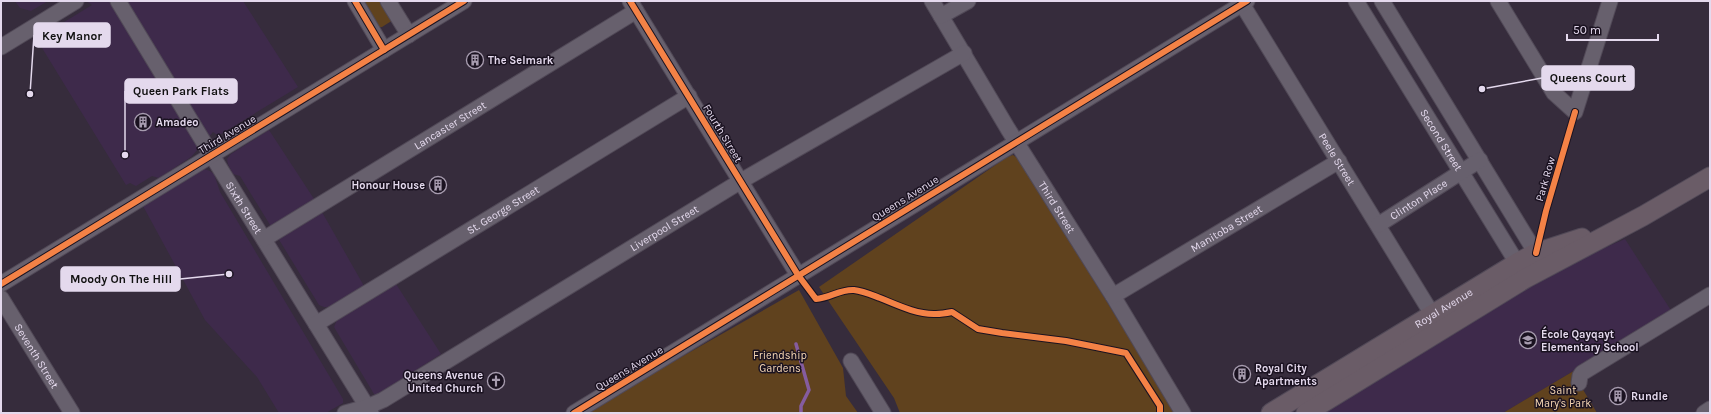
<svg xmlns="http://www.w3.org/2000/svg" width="1711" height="414" viewBox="0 0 1711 414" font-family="Karla,sans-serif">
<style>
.built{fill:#3e2a4b}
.green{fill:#60421e}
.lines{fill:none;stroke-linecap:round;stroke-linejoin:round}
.stream{stroke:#855c9f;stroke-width:3.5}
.minor-casing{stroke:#514957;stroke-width:17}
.major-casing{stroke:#514957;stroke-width:21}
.minor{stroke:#67606d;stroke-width:15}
.major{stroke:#6a5c67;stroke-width:19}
.cycleway-casing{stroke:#1a1220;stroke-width:8}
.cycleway{stroke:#f48246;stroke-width:6}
.labels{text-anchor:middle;stroke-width:3;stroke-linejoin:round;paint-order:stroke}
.poi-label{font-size:11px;font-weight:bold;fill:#e4d9ed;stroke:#1a1220;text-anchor:start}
.street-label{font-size:11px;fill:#e4d9ed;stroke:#1a1220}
.park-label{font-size:11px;fill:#f7d8b4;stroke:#1a1220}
.leader{fill:none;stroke:#e4d9ed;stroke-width:1.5}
.callout-dot{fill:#e4d9ed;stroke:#1a1220;stroke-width:1.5}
.callout{fill:#e4d9ed;stroke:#e4d9ed;stroke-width:1.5}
.callout-label{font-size:12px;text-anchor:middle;font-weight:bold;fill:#111}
</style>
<rect width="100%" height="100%" fill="#362c3c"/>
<g class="built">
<path d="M15 1H48L31 11 20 8Z"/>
<path d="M86 1H243L298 87 221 134H216L213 132 191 157 159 178 152 176 136 186 130 183 126 185 39 43 42 41 43 35 92 5Z"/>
<path d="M269 130 318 205 364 286 329 307H324L319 305 240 176 233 174 228 164 227 159 231 154Z"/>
<path d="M204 169 210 171 214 174 220 192 343 399V403L326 413H279L257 377 205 320 143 206 190 178 193 173Z"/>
<path d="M1625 239 1672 312 1503 413H1314L1553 270Z"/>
<path d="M396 284 441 354 377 395 374 394 334 327 337 320Z"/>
</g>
<g class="green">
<path d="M360 1H384L393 20 382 27H379Z"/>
<path d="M1013 155 1020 160 1175 413H900L894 398 819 287 1007 157Z"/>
<path d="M799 290 843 368 846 396 858 413H583Z"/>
<path d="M1577 369 1572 377V382L1579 383 1597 413H1503Z"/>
</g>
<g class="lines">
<path class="stream" d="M796 344 809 390 801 406V413"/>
<g class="minor-casing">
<g id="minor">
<path id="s1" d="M118 1 203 141 371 413"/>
<path d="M355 1 384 50"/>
<path d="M388 1 409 35"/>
<path d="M630 1 798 275"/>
<path id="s2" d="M932 1 1008 129 1113 296 1183 413"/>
<path id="s3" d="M1356 1 1522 271"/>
<path d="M1382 1 1542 263"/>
<path d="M1498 1 1554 93 1575 112 1610 1"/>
<path id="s4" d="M1242 4 1432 314"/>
<path d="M941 16 968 1"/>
<path d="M1 47 76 1"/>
<path id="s5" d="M1378 225 1480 160"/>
<path id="s6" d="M264 239 636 11"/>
<path d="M1 284 464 1"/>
<path id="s7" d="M1113 296 1339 161"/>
<path id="s8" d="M1 298 72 413"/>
<path id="s9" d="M316 324 689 96"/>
<path d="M851 361 883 413"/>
<path d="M1579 383 1580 376 1582 373 1710 295"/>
<path id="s10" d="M345 413 367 407 383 400 741 181 964 53"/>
<path d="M574 413 1247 1"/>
<path d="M1704 413 1710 409"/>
</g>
</g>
<g class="major-casing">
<g id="major">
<path id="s11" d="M1271 413 1517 263 1536 253 1582 238"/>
<path d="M1306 413 1526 278 1643 216 1710 177"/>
</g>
</g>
<use href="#minor" class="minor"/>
<use href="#major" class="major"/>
<g class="cycleway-casing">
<g id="cycleway">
<path d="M355 1 384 50"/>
<path d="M630 1 798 275 816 299C830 298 840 289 854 290 863 291 872 295 880 298 897 305 918 315 936 314 941 314 947 313 952 312L978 329 1002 333 1066 341 1126 353 1160 406V413"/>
<path d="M1536 253 1546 211 1575 112"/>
<path d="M1 284 464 1"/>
<path d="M574 413 1247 1"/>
</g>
</g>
<use href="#cycleway" class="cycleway"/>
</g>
<defs>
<g id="building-ring" transform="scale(0.9)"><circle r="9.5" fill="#1a1220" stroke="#a79caf" stroke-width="1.5"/><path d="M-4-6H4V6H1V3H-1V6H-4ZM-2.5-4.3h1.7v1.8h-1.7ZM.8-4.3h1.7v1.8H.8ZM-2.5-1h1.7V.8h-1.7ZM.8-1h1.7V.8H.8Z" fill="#a79caf"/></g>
<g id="school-ring" transform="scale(0.9)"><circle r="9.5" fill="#1a1220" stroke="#a79caf" stroke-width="1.5"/><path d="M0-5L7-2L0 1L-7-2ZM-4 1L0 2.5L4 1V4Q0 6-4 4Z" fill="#a79caf"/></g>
<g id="church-ring" transform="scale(0.9)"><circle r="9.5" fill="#1a1220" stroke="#a79caf" stroke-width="1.5"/><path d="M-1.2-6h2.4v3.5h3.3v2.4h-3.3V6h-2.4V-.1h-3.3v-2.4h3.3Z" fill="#a79caf"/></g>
</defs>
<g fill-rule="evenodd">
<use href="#building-ring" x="475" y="60"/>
<use href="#building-ring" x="143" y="122"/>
<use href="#building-ring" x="438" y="185"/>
<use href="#school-ring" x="1528" y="340"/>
<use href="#building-ring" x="1242" y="374"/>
<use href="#church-ring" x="496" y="381"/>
<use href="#building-ring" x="1618" y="396"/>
</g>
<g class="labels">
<g class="poi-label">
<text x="488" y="64">The Selmark</text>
<text x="156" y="126">Amadeo</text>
<text x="425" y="189" text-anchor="end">Honour House</text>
<text x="1541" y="338">École Qayqayt<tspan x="1541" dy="13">Elementary School</tspan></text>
<text x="1255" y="372">Royal City<tspan x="1255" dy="13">Apartments</tspan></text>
<text x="483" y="379" text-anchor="end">Queens Avenue<tspan x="483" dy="13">United Church</tspan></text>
<text x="1631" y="400">Rundle</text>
</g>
<g class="street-label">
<text dy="4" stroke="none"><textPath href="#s6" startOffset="218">Lancaster Street</textPath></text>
<text transform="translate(723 133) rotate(59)" y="4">Fourth Street</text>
<text transform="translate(227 134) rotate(-31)" y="4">Third Avenue</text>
<text dy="4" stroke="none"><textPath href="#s3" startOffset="163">Second Street</textPath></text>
<text dy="4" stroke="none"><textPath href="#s4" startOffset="182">Peele Street</textPath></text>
<text transform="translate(1545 179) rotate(-74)" y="4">Park Row</text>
<text transform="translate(905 198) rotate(-32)" y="4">Queens Avenue</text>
<text dy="4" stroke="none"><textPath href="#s5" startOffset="48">Clinton Place</textPath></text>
<text dy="4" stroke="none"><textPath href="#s1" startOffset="242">Sixth Street</textPath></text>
<text dy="4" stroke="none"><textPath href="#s2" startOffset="241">Third Street</textPath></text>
<text dy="4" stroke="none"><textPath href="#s9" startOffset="219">St. George Street</textPath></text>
<text dy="4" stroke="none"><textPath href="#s10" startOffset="370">Liverpool Street</textPath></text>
<text dy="4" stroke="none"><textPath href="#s7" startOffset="132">Manitoba Street</textPath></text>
<text dy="4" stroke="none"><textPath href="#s11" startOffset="202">Royal Avenue</textPath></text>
<text dy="4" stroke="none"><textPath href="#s8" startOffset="68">Seventh Street</textPath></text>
<text transform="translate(629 368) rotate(-31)" y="4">Queens Avenue</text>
</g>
<g class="park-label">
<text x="780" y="359">Friendship<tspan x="780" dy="13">Gardens</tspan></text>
<text x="1563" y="394">Saint<tspan x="1563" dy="13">Mary's Park</tspan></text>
</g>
</g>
<path class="leader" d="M30 94L34 35M1482 89L1542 78M125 155L125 91M229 274L180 279"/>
<g class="callout-dot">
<circle cx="30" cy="94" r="4"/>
<circle cx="1482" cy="89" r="4"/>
<circle cx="125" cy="155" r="4"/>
<circle cx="229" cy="274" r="4"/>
</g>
<g class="callout">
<rect x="34" y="23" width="76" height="24" rx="4"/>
<rect x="1542" y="66" width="92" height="24" rx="4"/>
<rect x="125" y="79" width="112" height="24" rx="4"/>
<rect x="61" y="267" width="119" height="24" rx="4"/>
</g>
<g class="callout-label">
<text x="72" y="40">Key Manor</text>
<text x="1588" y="82">Queens Court</text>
<text x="181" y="95">Queen Park Flats</text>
<text x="121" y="283">Moody On The Hill</text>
</g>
<rect width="1711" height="414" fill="none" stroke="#e4d9ed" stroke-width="4"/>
<path d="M1567 34v6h91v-6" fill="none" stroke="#e4d9ed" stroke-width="2"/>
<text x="1573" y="34" font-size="12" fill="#e4d9ed" stroke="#1a1220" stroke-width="3" paint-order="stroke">50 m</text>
</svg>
